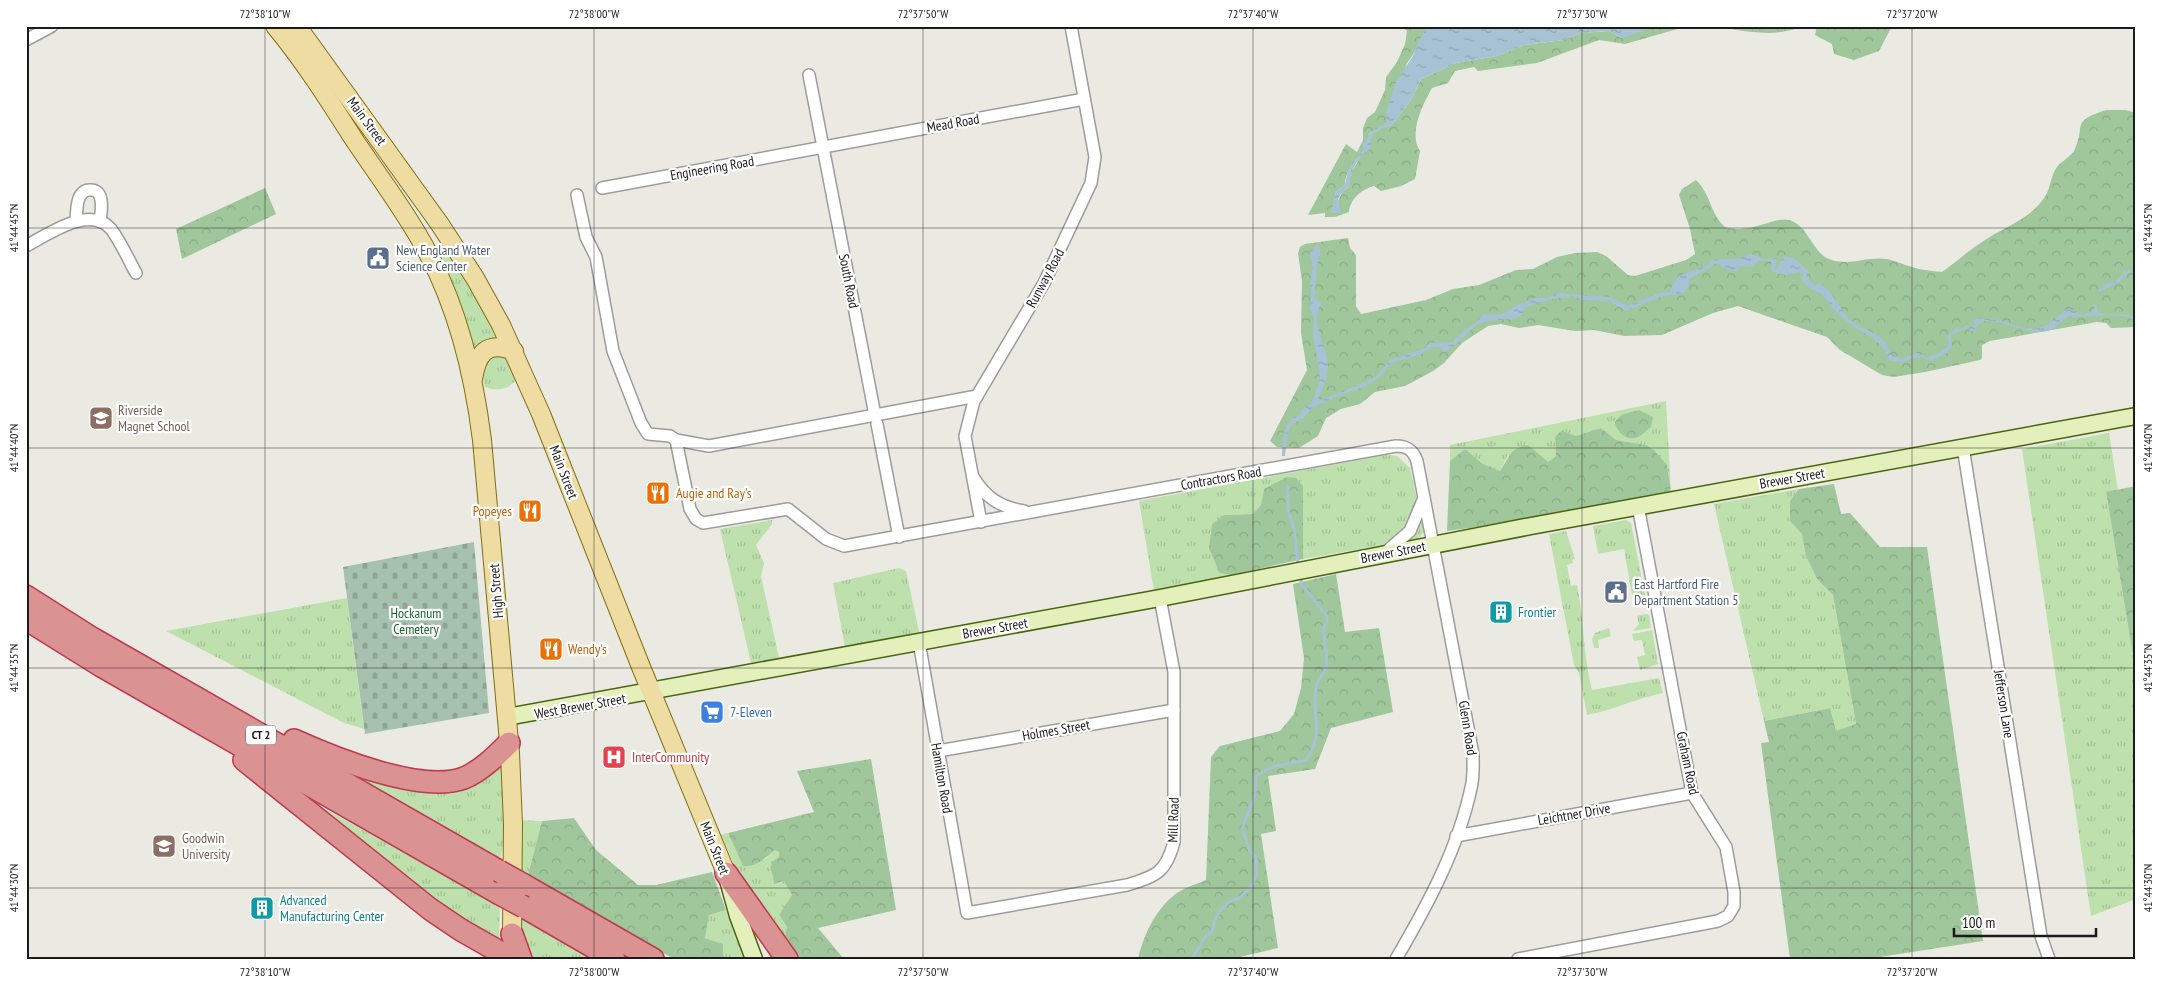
<svg xmlns="http://www.w3.org/2000/svg" width="2162" height="985" viewBox="0 0 2162 985" font-family="'PT Sans Narrow',sans-serif">
<style>
.grass{fill:url(#grass-tufts)}
.forest{fill:url(#forest-crowns)}
.cemetery{fill:url(#cemetery-stones)}
.water{fill:url(#water-ripples)}
.lines{fill:none;stroke-linecap:round;stroke-linejoin:round}
.stream{stroke:#a7c2d4;stroke-width:3}
.street-casing{stroke:#9c9c9c;stroke-width:14}
.secondary-casing{stroke:#4c6312;stroke-width:19}
.primary-casing{stroke:#806f12;stroke-width:20}
.highway-casing{stroke:#bf394f;stroke-width:24}
.street{stroke:#fff;stroke-width:11}
.secondary{stroke:#e4f0bb;stroke-width:16}
.primary{stroke:#efdca3;stroke-width:18}
.highway{stroke:#da9293;stroke-width:21}
.highway-bridge-casing{stroke:#bf394f;stroke-width:24;stroke-linecap:butt}
.highway-bridge{stroke:#da9293;stroke-width:21}
.ticks{fill:none;stroke:#1b1b1b;stroke-width:1;stroke-opacity:0.45}
.labels{text-anchor:middle;stroke-width:4.5;stroke-linejoin:round;paint-order:stroke}
.shield{fill:#fff;stroke:#5f5f5f;stroke-width:1}
.shield-label{font-size:12px;font-weight:bold;fill:#1b1b1b}
.street-label{font-size:14px;fill:#1b1b1b;stroke:#fff}
.service-label{font-size:14px;fill:#4e5e75;stroke:#fff;text-anchor:start}
.education-label{font-size:14px;fill:#785e54;stroke:#fff;text-anchor:start}
.food-label{font-size:14px;fill:#c56008;stroke:#fff;text-anchor:start}
.culture-label{font-size:14px;fill:#0d838f;stroke:#fff;text-anchor:start}
.park-label{font-size:14px;fill:#186a2d;stroke:#fff}
.shop-label{font-size:14px;fill:#366cbe;stroke:#fff;text-anchor:start}
.health-label{font-size:14px;fill:#be3a42;stroke:#fff;text-anchor:start}
.neatline{fill:none;stroke:#1b1b1b;stroke-width:2}
.ticks-label{font-size:12px;text-anchor:middle;fill:#1b1b1b}
</style>
<defs>
<pattern id="grass-tufts" width="24" height="20" patternUnits="userSpaceOnUse" patternTransform="scale(1.25)"><rect width="24" height="20" fill="#bde0ad"/><path d="M3 7l-1-3M5 7V3M7 7l1-3M15 17l-1-3M17 17v-4M19 17l1-3" fill="none" stroke="#a2c094"/></pattern>
<pattern id="forest-crowns" width="20" height="18" patternUnits="userSpaceOnUse" patternTransform="scale(1.25)"><rect width="20" height="18" fill="#a0c69b"/><path d="M2 6a3 3 0 1 1 6 0M12 15a3 3 0 1 1 6 0" fill="none" stroke="#89aa85"/></pattern>
<pattern id="cemetery-stones" width="16" height="16" patternUnits="userSpaceOnUse" patternTransform="scale(1.25)"><rect width="16" height="16" fill="#a6c1af"/><path d="M2 7V4a2 2 0 0 1 4 0v3zM10 15v-3a2 2 0 0 1 4 0v3z" fill="#8ea596"/></pattern>
<pattern id="water-ripples" width="26" height="14" patternUnits="userSpaceOnUse" patternTransform="scale(1.25)"><rect width="26" height="14" fill="#a7c2d4"/><path d="M2 4q2-2 4 0t4 0M15 11q2-2 4 0t4 0" fill="none" stroke="#8fa6b5"/></pattern>
</defs>
<rect width="100%" height="100%" fill="#ebeae2"/>
<g class="grass">
<path d="M441 239 443 240 499 337 474 352 464 318 437 248Z"/>
<path d="M491 355 508 357 520 376C509 389 501 392 485 387L481 370Z"/>
<path d="M1666 401 1671 492 1667 465 1654 450 1646 445 1616 440 1601 428 1576 436 1555 437 1556 456 1548 462 1508 455 1500 471 1483 464 1465 449 1450 461V445Z"/>
<path d="M2109 433 2118 490 2106 493 2136 674V899L2091 916 2022 449Z"/>
<path d="M1386 455 1397 456 1410 468 1424 532 1418 539 1303 559V486L1264 489 1261 505 1253 514 1224 515 1220 573 1231 575 1154 591 1139 501Z"/>
<path d="M1799 489 1790 501V521L1803 534 1806 556 1817 579 1833 595 1856 725 1836 731 1829 708 1764 721 1714 504Z"/>
<path d="M772 520V524L756 545 764 563 761 576 779 658 751 663 720 529Z"/>
<path d="M1626 520 1631 523 1645 595H1632L1624 549 1598 554 1593 526Z"/>
<path d="M1566 531 1575 559 1572 560 1573 563 1567 565 1571 586 1577 585C1584 620 1583 655 1592 690L1659 678 1663 693C1637 698 1614 710 1587 715L1579 673 1574 665 1549 534Z"/>
<path d="M899 568 906 571 920 636 845 647 833 583Z"/>
<path d="M347 598 364 729 342 722 166 631Z"/>
<path d="M1645 614 1649 615 1651 628 1633 631 1639 624 1637 616Z"/>
<path d="M1609 628 1611 636 1598 640 1599 648H1594L1592 639 1595 633Z"/>
<path d="M1652 630 1658 664 1640 670 1637 657 1645 655 1642 640 1634 641 1632 634Z"/>
<path d="M501 759C503 791 507 826 501 857L499 858 334 765 400 782Z"/>
<path d="M307 799 500 906 499 945 467 926Z"/>
<path d="M519 820 542 821 528 875 520 871Z"/>
<path d="M728 833 743 866 766 859 775 850 779 852V857L771 862 778 884 784 881 792 895 779 915 787 927 783 943 739 875 721 835Z"/>
<path d="M726 910 745 959H723V944L705 938 709 915Z"/>
<path d="M522 918 593 959H526L522 943Z"/>
</g>
<g class="forest">
<path d="M1401 26H1428C1420 38 1416 53 1407 63L1388 123 1370 133C1368 138 1367 145 1364 149 1357 160 1345 170 1345 185L1336 192 1332 213 1343 191 1349 187 1350 175 1374 133 1381 128 1392 125 1411 100 1421 79 1456 63 1497 56 1524 45 1564 40 1581 33 1609 31 1621 38 1655 26H1688L1625 44 1599 40 1537 63 1478 71 1474 67 1455 71 1448 83 1432 88C1423 104 1408 133 1420 151L1415 179 1401 186 1381 191 1374 186C1362 189 1350 199 1349 212L1335 217H1325V213L1308 215 1346 144 1357 152 1363 140V128L1367 118 1375 112 1385 90 1386 77 1397 62 1405 44 1407 31Z"/>
<path d="M1702 26H1803C1768 41 1737 27 1702 26Z"/>
<path d="M1817 26H1892L1879 51 1854 60 1834 54 1832 44 1815 35Z"/>
<path d="M2106 110H2126L2136 113V327L2111 328 2106 323 2097 322 1990 341 1982 345V358L1980 360 1925 372 1894 377 1882 375 1840 350 1827 337 1738 306 1713 313 1662 335 1624 336 1594 330 1575 331 1538 325 1519 328 1501 324 1488 326 1462 343 1444 363 1433 371 1405 386 1375 392 1360 404 1341 409 1326 418 1318 436 1299 448 1277 447 1270 441 1307 370 1301 333 1302 281 1298 253 1300 247 1305 244 1348 238 1350 248 1356 255V306L1361 314 1426 300 1453 289 1479 285 1516 270 1533 269 1557 257 1575 253 1597 252 1606 256 1628 275 1635 276 1686 260 1695 254 1690 229 1679 195 1682 189 1696 180C1711 194 1710 214 1725 227 1750 235 1774 216 1789 220 1808 225 1813 253 1829 259 1849 267 1866 256 1886 259 1895 260 1903 265 1912 267 1921 270 1932 271 1942 272 1955 263 1968 251 1982 242 2003 227 2028 221 2044 198 2051 189 2050 176 2057 167 2062 161 2070 157 2074 151 2087 125 2069 122 2106 110Z"/>
<path d="M265 188 276 214 182 259 176 229Z"/>
<path d="M1639 410 1653 417 1651 427C1646 430 1643 435 1638 437 1627 442 1616 432 1615 422L1621 415Z"/>
<path d="M1601 428 1616 440 1646 445 1654 450 1667 465 1671 492 1478 527 1447 531 1450 461 1465 449 1483 464 1500 471C1510 457 1508 449 1528 445L1548 462 1556 456 1555 437 1561 431 1576 436Z"/>
<path d="M1287 477 1296 478 1303 486V559L1231 575 1220 573 1209 549 1212 524 1224 515 1253 514 1261 505 1264 489Z"/>
<path d="M1834 484 1841 514 1850 513 1880 547H1927L1983 941 1867 959H1790L1761 743 1769 742 1764 721 1830 708 1836 731 1856 724 1833 595 1817 579 1806 556 1802 534 1790 521V501L1799 489Z"/>
<path d="M2136 486V674L2106 492Z"/>
<path d="M1336 574 1345 632 1379 628 1393 712 1331 728 1315 769 1268 776 1276 831 1261 834 1278 948 1231 959H1138C1144 934 1156 908 1177 893 1186 887 1197 884 1206 880L1211 757 1220 746 1280 731 1294 714 1301 688 1304 658 1293 584Z"/>
<path d="M871 759 896 910 818 928 844 959H800L783 943 787 927 779 915 792 895 784 881 774 884 771 862 779 857V852L775 850C765 858 757 867 743 866L728 833 814 812 797 771Z"/>
<path d="M574 818 596 850 638 885H656L712 872 726 910 709 915 705 938 723 944V959H674L528 875 542 821Z"/>
</g>
<path class="cemetery" d="M474 542 489 713 365 734 343 567Z"/>
<g class="water">
<path d="M1428 26H1655L1626 37 1621 38 1609 31 1581 33 1564 40 1524 45 1497 56 1456 63 1421 79 1411 100 1392 125C1379 128 1368 134 1371 149 1357 156 1350 172 1349 187L1343 191 1338 199 1341 213H1331L1336 192 1345 185 1348 170 1364 149 1362 142H1366C1371 130 1375 127 1388 123L1386 121 1387 110 1396 82 1413 56 1418 42Z"/>
<path d="M1318 244 1321 254 1318 261 1314 298 1322 303C1308 322 1328 346 1328 367 1328 380 1321 390 1318 401L1363 383 1378 375 1389 360 1421 350 1430 343 1453 342C1463 330 1474 325 1485 314L1501 315 1519 304 1535 298H1548L1557 293 1610 297 1627 306 1659 293 1669 292 1678 276 1708 265 1711 260 1739 258 1751 254 1764 259 1777 258 1775 269H1777L1784 256 1794 258 1810 273 1807 274V278L1815 286 1818 283C1832 288 1840 311 1852 321 1864 331 1887 334 1890 353L1902 359 1917 353 1929 357 1941 352 1949 343 1947 336 1958 327 1960 330 1966 325 1971 327 1975 325 1973 320C2000 313 2018 332 2039 328 2052 325 2058 314 2069 308L2082 315 2093 311C2100 298 2093 284 2115 282L2124 273 2120 268 2125 271 2130 270 2131 272C2125 274 2124 279 2119 282 2107 290 2090 290 2099 313 2112 317 2123 311 2136 318V321C2116 309 2091 319 2069 316 2063 319 2057 327 2051 330 2026 338 2005 319 1986 321 1978 321 1977 329 1971 332L1967 328 1951 335 1952 346 1947 353 1930 361 1920 356 1903 362 1890 361C1880 336 1867 337 1848 322 1837 314 1829 304 1821 293 1813 291 1805 286 1801 279L1803 274 1799 272 1785 275 1772 272 1771 261H1758L1751 267 1741 266 1737 272 1723 268 1719 264H1714L1712 267 1689 279V285L1684 293 1660 297 1626 311 1610 301 1582 300 1571 295 1567 298H1555L1524 308 1521 317C1508 321 1494 319 1481 323 1470 327 1457 348 1443 352L1440 347H1431L1422 354 1391 363 1381 376 1366 386 1333 398 1314 407 1303 418 1291 425 1287 437 1285 456H1282C1283 441 1282 419 1300 415L1301 410 1310 404 1314 397 1320 378 1313 334 1314 318 1310 308 1312 262 1309 252Z"/>
</g>
<g class="lines">
<g class="stream">
<path d="M1288 486V510L1295 533 1298 567"/>
<path d="M1192 959 1205 937 1212 931 1216 917 1223 907 1230 901 1240 898 1251 887 1256 876V857L1250 851 1242 829 1255 795 1256 776 1272 767 1306 760C1327 730 1309 712 1317 684 1319 678 1325 673 1326 667 1329 656 1323 640 1323 628L1327 622V616L1302 585 1300 575"/>
</g>
<g class="street-casing">
<g id="street">
<path d="M26 40 52 26"/>
<path d="M809 75 875 415"/>
<path d="M602 188 1084 99"/>
<path d="M577 195 586 237 596 257 613 351 641 423 648 434 670 436 676 440 690 509 696 519 703 523 788 509 826 539 844 546 1396 446C1407 446 1413 450 1417 461L1473 754C1473 765 1474 777 1471 788 1458 849 1427 906 1396 959"/>
<path d="M76 220C77 213 76 203 80 196 82 193 85 190 89 190 106 188 101 213 100 222"/>
<path d="M26 246C47 235 90 204 111 229 121 242 128 259 136 273"/>
<path d="M877 424 899 537"/>
<path d="M676 440 709 446 977 396"/>
<path d="M1963 447 2041 936 2049 959"/>
<path d="M973 477C986 498 1000 507 1024 511"/>
<path d="M981 522 965 436 974 401 1044 283 1091 183 1095 157 1071 26"/>
<path d="M1386 552 1410 531 1424 498"/>
<path d="M919 642 967 913 1127 885C1157 876 1166 872 1174 842V672L1160 598"/>
<path d="M938 751 1174 710"/>
<path d="M1456 836 1692 793"/>
<path d="M1518 959 1718 921 1728 916 1734 906V892L1726 847 1692 793 1638 506"/>
</g>
</g>
<g class="secondary-casing">
<g id="secondary">
<path d="M507 717 1160 598 1531 526 2136 416"/>
<path d="M728 880 738 916 754 959"/>
</g>
</g>
<g class="primary-casing">
<g id="primary">
<path d="M275 26C305 62 330 102 355 141 380 178 408 215 429 255 459 312 474 376 482 440L510 753 513 824 512 934"/>
<path d="M297 26 439 223 475 278 501 325 541 414 641 667 726 873"/>
<path d="M473 379C477 354 486 340 514 351"/>
</g>
</g>
<g class="highway-casing">
<g id="highway">
<path d="M26 596 92 638 499 871"/>
<path d="M26 619 103 667 498 893"/>
<path d="M294 740C334 758 422 794 464 778 481 771 496 756 509 743"/>
<path d="M244 760 430 909 461 930 512 959"/>
<path d="M726 873 787 959"/>
<path d="M524 885 653 959"/>
<path d="M524 907 614 959"/>
<path d="M512 934 521 959"/>
</g>
</g>
<use href="#street" class="street"/>
<use href="#secondary" class="secondary"/>
<use href="#primary" class="primary"/>
<use href="#highway" class="highway"/>
<g class="highway-bridge-casing">
<g id="highway-bridge">
<path d="M499 871 524 885"/>
<path d="M498 893 524 907"/>
</g>
</g>
<use href="#highway-bridge" class="highway-bridge"/>
</g>
<path class="ticks" d="M265 26V959M594 26V959M923 26V959M1253 26V959M1582 26V959M1912 26V959M26 228H2136M26 448H2136M26 668H2136M26 888H2136"/>
<defs>
<g id="civic-square" transform="scale(1.25)"><rect x="-9" y="-9" width="18" height="18" rx="4" fill="#5c6f8a" stroke="#fff"/><path d="M-.6-6.5H3V-4.5H.6V-3L4-1V1h2V6H-6V1h2V-1L-.6-3ZM-1.2 2.5V6h2.4V2.5Z" fill="#fff"/></g>
<g id="school-square" transform="scale(1.25)"><rect x="-9" y="-9" width="18" height="18" rx="4" fill="#8d6e63" stroke="#fff"/><path d="M0-5L7-2L0 1L-7-2ZM-4 1L0 2.5L4 1V4Q0 6-4 4Z" fill="#fff"/></g>
<g id="restaurant-square" transform="scale(1.25)"><rect x="-9" y="-9" width="18" height="18" rx="4" fill="#e8710a" stroke="#fff"/><path d="M-5-6h1v4h1v-4h1v4h1v-4h1v5L-1.5 .5V6h-2V.5L-5-1ZM5-6V6H3V1.5H1.5Q1.5-4 5-6Z" fill="#fff"/></g>
<g id="building-square" transform="scale(1.25)"><rect x="-9" y="-9" width="18" height="18" rx="4" fill="#0f9aa8" stroke="#fff"/><path d="M-4-6H4V6H1V3H-1V6H-4ZM-2.5-4.3h1.7v1.8h-1.7ZM.8-4.3h1.7v1.8H.8ZM-2.5-1h1.7V.8h-1.7ZM.8-1h1.7V.8H.8Z" fill="#fff"/></g>
<g id="supermarket-square" transform="scale(1.25)"><rect x="-9" y="-9" width="18" height="18" rx="4" fill="#3f7fe0" stroke="#fff"/><path d="M-6-5.5h2.5l.6 2H6L4.5 2H-2.5L-4.4-4H-6ZM-1.5 3.2a1.3 1.3 0 1 0 .1 0ZM3 3.2a1.3 1.3 0 1 0 .1 0Z" fill="#fff"/></g>
<g id="hospital-square" transform="scale(1.25)"><rect x="-9" y="-9" width="18" height="18" rx="4" fill="#e0444e" stroke="#fff"/><path d="M-5-5h3v3.5h4V-5h3V5h-3V1.5h-4V5h-3Z" fill="#fff"/></g>
<g id="university-square" transform="scale(1.25)"><rect x="-9" y="-9" width="18" height="18" rx="4" fill="#8d6e63" stroke="#fff"/><path d="M0-5L7-2L0 1L-7-2ZM-4 1L0 2.5L4 1V4Q0 6-4 4Z" fill="#fff"/></g>
</defs>
<g fill-rule="evenodd">
<use href="#civic-square" x="378" y="258"/>
<use href="#school-square" x="101" y="418"/>
<use href="#restaurant-square" x="658" y="493"/>
<use href="#restaurant-square" x="530" y="511"/>
<use href="#civic-square" x="1616" y="592"/>
<use href="#building-square" x="1501" y="612"/>
<use href="#restaurant-square" x="551" y="649"/>
<use href="#supermarket-square" x="712" y="712"/>
<use href="#hospital-square" x="614" y="757"/>
<use href="#university-square" x="164" y="846"/>
<use href="#building-square" x="262" y="908"/>
</g>
<g class="labels">
<rect class="shield" x="246" y="725.5" width="30" height="19" rx="4"/>
<g class="shield-label">
<text x="261" y="739">CT 2</text>
</g>
<g class="street-label">
<text transform="translate(367 121) rotate(54)" y="5">Main Street</text>
<text transform="translate(953 123) rotate(-10)" y="5">Mead Road</text>
<text transform="translate(712 168) rotate(-10)" y="5">Engineering Road</text>
<text transform="translate(1045 278) rotate(-62)" y="5">Runway Road</text>
<text transform="translate(849 281) rotate(79)" y="5">South Road</text>
<text transform="translate(564 472) rotate(69)" y="5">Main Street</text>
<text transform="translate(1221 478) rotate(-10)" y="5">Contractors Road</text>
<text transform="translate(1792 478) rotate(-10)" y="5">Brewer Street</text>
<text transform="translate(1393 552) rotate(-11)" y="5">Brewer Street</text>
<text transform="translate(496 591) rotate(-95)" y="5">High Street</text>
<text transform="translate(995 628) rotate(-10)" y="5">Brewer Street</text>
<text transform="translate(2004 704) rotate(81)" y="5">Jefferson Lane</text>
<text transform="translate(580 706) rotate(-10)" y="5">West Brewer Street</text>
<text transform="translate(1468 728) rotate(81)" y="5">Glenn Road</text>
<text transform="translate(1056 730) rotate(-10)" y="5">Holmes Street</text>
<text transform="translate(1688 763) rotate(78)" y="5">Graham Road</text>
<text transform="translate(942 778) rotate(80)" y="5">Hamilton Road</text>
<text transform="translate(1574 814) rotate(-10)" y="5">Leichtner Drive</text>
<text transform="translate(1173 820) rotate(-88)" y="5">Mill Road</text>
<text transform="translate(715 848) rotate(68)" y="5">Main Street</text>
</g>
<g class="service-label">
<text x="396" y="255">New England Water<tspan x="396" dy="16">Science Center</tspan></text>
<text x="1634" y="589">East Hartford Fire<tspan x="1634" dy="16">Department Station 5</tspan></text>
</g>
<g class="education-label">
<text x="118" y="415">Riverside<tspan x="118" dy="16">Magnet School</tspan></text>
<text x="182" y="843">Goodwin<tspan x="182" dy="16">University</tspan></text>
</g>
<g class="food-label">
<text x="676" y="498">Augie and Ray's</text>
<text x="512" y="516" text-anchor="end">Popeyes</text>
<text x="568" y="654">Wendy's</text>
</g>
<g class="culture-label">
<text x="1518" y="617">Frontier</text>
<text x="280" y="905">Advanced<tspan x="280" dy="16">Manufacturing Center</tspan></text>
</g>
<g class="park-label">
<text x="416" y="618">Hockanum<tspan x="416" dy="16">Cemetery</tspan></text>
</g>
<g class="shop-label">
<text x="730" y="717">7-Eleven</text>
</g>
<g class="health-label">
<text x="632" y="762">InterCommunity</text>
</g>
</g>
<rect width="2162" height="985" fill="none" stroke="#ffffff" stroke-width="55"/>
<path d="M1954 928v8h142v-8" fill="none" stroke="#1b1b1b" stroke-width="2.5"/>
<text x="1962" y="928" font-size="15" fill="#1b1b1b" stroke="#ffffff" stroke-width="4" paint-order="stroke">100 m</text>
<rect x="28" y="28" width="2106" height="930" class="neatline"/>
<g class="ticks-label">
<text x="265" y="18">72°38'10"W</text>
<text x="594" y="18">72°38'00"W</text>
<text x="923" y="18">72°37'50"W</text>
<text x="1253" y="18">72°37'40"W</text>
<text x="1582" y="18">72°37'30"W</text>
<text x="1912" y="18">72°37'20"W</text>
<text transform="translate(14 228) rotate(-90)" y="4">41°44'45"N</text>
<text transform="translate(2148 228) rotate(-90)" y="4">41°44'45"N</text>
<text transform="translate(14 448) rotate(-90)" y="4">41°44'40"N</text>
<text transform="translate(2148 448) rotate(-90)" y="4">41°44'40"N</text>
<text transform="translate(14 668) rotate(-90)" y="4">41°44'35"N</text>
<text transform="translate(2148 668) rotate(-90)" y="4">41°44'35"N</text>
<text transform="translate(14 888) rotate(-90)" y="4">41°44'30"N</text>
<text transform="translate(2148 888) rotate(-90)" y="4">41°44'30"N</text>
<text x="265" y="976">72°38'10"W</text>
<text x="594" y="976">72°38'00"W</text>
<text x="923" y="976">72°37'50"W</text>
<text x="1253" y="976">72°37'40"W</text>
<text x="1582" y="976">72°37'30"W</text>
<text x="1912" y="976">72°37'20"W</text>
</g>
</svg>
